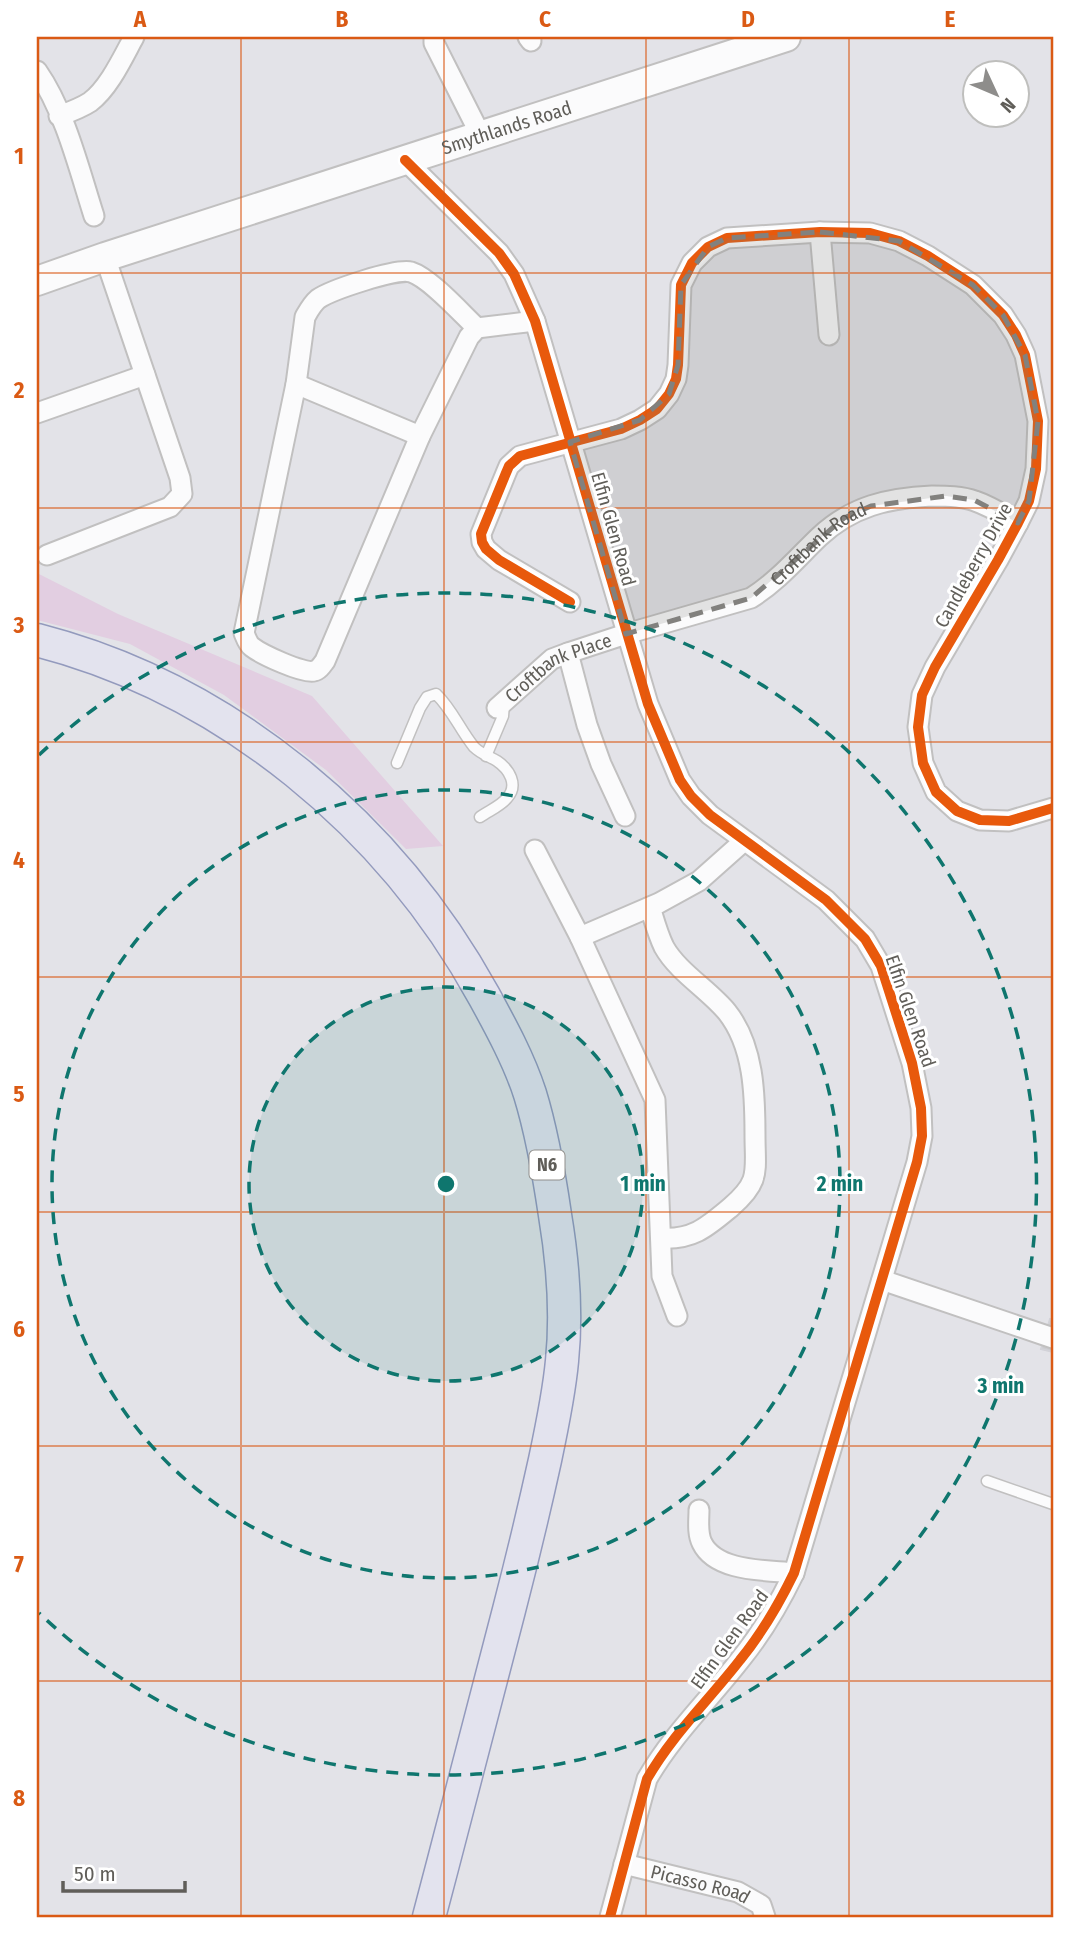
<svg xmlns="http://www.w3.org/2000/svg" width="1090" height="1954" viewBox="0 0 1090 1954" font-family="'Fira Sans Condensed',sans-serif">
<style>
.green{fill:#e2cee1}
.building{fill:#cbcbcf;stroke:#d2d2d8;stroke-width:2;filter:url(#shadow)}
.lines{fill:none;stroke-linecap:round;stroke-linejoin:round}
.service-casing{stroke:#c1c0c0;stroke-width:13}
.minor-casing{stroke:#c1c0c0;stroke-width:23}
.secondary-casing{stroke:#c1c0c0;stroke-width:32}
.trunk-casing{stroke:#939abd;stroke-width:35}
.service{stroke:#fbfbfc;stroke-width:10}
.minor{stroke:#fbfbfc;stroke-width:19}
.secondary{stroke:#fbfbfc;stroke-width:28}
.trunk{stroke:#e3e3ee;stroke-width:32}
.cycleway-casing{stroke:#fff;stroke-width:15}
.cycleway{stroke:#e8590c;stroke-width:10}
.marked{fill:#82817e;fill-opacity:0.2;stroke:#82817e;stroke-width:5;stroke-dasharray:14 9;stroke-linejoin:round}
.grid{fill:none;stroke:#da5a14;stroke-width:2;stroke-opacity:0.55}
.ring{fill:none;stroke:#0f766e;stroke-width:3.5;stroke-dasharray:12 9}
.labels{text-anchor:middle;stroke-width:6;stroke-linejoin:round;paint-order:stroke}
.shield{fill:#fff;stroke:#908e8b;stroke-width:2}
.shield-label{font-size:18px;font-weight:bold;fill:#605e59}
.street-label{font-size:19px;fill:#605e59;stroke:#fff}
.centre{fill:#0f766e;stroke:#fff;stroke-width:3.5}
.ring-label{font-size:21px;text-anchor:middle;font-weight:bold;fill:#0f766e;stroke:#fff;stroke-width:6;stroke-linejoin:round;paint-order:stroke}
.neatline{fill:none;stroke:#da5a14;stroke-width:2.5}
.grid-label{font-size:23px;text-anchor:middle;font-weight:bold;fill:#da5a14}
</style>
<defs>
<filter id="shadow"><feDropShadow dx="6" dy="-6" stdDeviation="0" flood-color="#0004"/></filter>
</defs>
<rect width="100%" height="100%" fill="#e3e3e8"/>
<path class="green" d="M37 573 118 614 312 696 443 846 406 849 326 770 224 695 130 644 37 620Z"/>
<path class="building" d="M1050 1319 1053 1320V1352L1041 1349Z"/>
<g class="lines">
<g class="service-casing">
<g id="service">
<path d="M486 756 503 716 504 703"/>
<path d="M397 763 420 708 427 697 436 694C452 709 460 730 474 747 481 754 489 756 497 761 509 769 519 785 507 798 501 806 488 811 480 817"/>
<path d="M987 1481 1053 1504"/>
</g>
</g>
<g class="minor-casing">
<g id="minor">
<path d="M434 37V43L481 136"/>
<path d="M528 37 531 41"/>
<path d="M37 71C65 111 79 169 94 216"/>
<path d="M59 116C70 112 81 108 90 102 109 88 123 57 134 37"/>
<path d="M405 160 499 253 514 274 535 321 648 704 680 780 691 796 710 815 826 900 865 939 881 966 912 1063 921 1108 922 1136 917 1162 794 1573C779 1604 762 1633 740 1660 709 1700 672 1735 647 1779L610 1917"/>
<path d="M820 232 829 335"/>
<path d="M477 328C462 314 430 278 411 272 396 268 331 290 318 299 312 304 309 310 305 317L296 384 244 633C246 638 248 644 252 647 261 654 303 674 314 671 319 670 322 665 325 661L420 436 469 337 477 328 535 321"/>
<path d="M296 384 420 436"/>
<path d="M37 413 145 375"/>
<path d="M47 555 170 507 182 494 180 478 105 257"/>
<path d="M570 602 499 560 486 549 482 542 481 534 506 473 509 466 520 456 621 429 640 420 657 409 669 394 676 379 678 365 681 285 692 263 708 247 727 238 820 232 870 233 899 241 928 256 973 285 1003 315 1016 335 1025 355 1038 421 1036 469 1029 501 1018 523 998 560 935 667 922 695 918 727 923 763 936 792 957 811 980 820 1009 821 1053 808"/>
<path d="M568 653 587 725 601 764 625 816"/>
<path id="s1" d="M497 708 552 659 568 653 626 634 751 598C778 581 797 558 819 537 852 506 888 498 932 496 946 496 962 496 975 501 990 506 1004 515 1018 523"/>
<path d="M535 850 580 937 655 1100 662 1276 677 1316"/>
<path d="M650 907C654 920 658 935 664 947 678 972 709 990 727 1012 754 1046 755 1095 755 1135 755 1172 761 1181 731 1207 707 1227 693 1240 661 1238"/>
<path d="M580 937 659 903 699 881 744 841"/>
<path d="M882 1280 1053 1338"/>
<path d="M699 1510C699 1520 697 1533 702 1543 716 1572 766 1570 794 1573"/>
<path id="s2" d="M624 1864 738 1892 761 1905 765 1917"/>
</g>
</g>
<g class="secondary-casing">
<g id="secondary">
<path id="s3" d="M37 281 105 257 786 37"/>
</g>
</g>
<g class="trunk-casing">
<path id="trunk" d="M37 640C227 689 390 825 484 996 501 1027 519 1060 530 1094 542 1133 549 1174 555 1215 563 1263 567 1312 562 1361 559 1394 552 1427 545 1460 534 1510 522 1560 509 1610 482 1713 456 1815 429 1917"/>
</g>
<use href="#service" class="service"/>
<use href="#minor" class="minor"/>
<use href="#secondary" class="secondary"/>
<use href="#trunk" class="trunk"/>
<g class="cycleway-casing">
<g id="cycleway">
<path d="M405 160 499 253 514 274 535 321 648 704 680 780 691 796 710 815 826 900 865 939 881 966 912 1063 921 1108 922 1136 917 1162 794 1573C779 1604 762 1633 740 1660 709 1700 672 1735 647 1779L610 1917"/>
<path d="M570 602 499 560 486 549 482 542 481 534 506 473 509 466 520 456 621 429 640 420 657 409 669 394 676 379 678 365 681 285 692 263 708 247 727 238 820 232 870 233 899 241 928 256 973 285 1003 315 1016 335 1025 355 1038 421 1036 469 1029 501 1018 523 998 560 935 667 922 695 918 727 923 763 936 792 957 811 980 820 1009 821 1053 808"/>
</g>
</g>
<use href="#cycleway" class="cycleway"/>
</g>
<path class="marked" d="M820 232 899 241 973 285 1003 315 1025 355 1038 421 1029 501 1018 523 974 500 946 496 871 506 844 518 751 598 626 634 570 442 640 420 669 394 678 365 681 285 708 247 727 238Z"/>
<path class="grid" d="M241 37V1917M444 37V1917M646 37V1917M849 37V1917M37 273H1053M37 508H1053M37 742H1053M37 977H1053M37 1212H1053M37 1446H1053M37 1681H1053"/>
<circle cx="446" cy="1184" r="197" fill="#0f766e" fill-opacity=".12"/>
<g class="ring">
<circle cx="446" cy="1184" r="197"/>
<circle cx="446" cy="1184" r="394"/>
<path d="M39 755A591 591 0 1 1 39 1613"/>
</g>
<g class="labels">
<rect class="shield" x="529.5" y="1150.5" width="35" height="29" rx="5"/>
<g class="shield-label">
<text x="547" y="1171">N6</text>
</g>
<g class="street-label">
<text dy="7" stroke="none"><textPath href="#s3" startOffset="494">Smythlands Road</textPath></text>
<text transform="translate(614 529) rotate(74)" y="7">Elfin Glen Road</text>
<text dy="7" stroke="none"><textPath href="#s1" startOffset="369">Croftbank Road</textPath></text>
<text transform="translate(973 565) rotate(-61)" y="7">Candleberry Drive</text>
<text dy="7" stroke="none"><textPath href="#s1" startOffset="75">Croftbank Place</textPath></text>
<text transform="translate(911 1011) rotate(71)" y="7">Elfin Glen Road</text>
<text transform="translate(729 1639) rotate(-54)" y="7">Elfin Glen Road</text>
<text dy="7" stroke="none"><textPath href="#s2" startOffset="79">Picasso Road</textPath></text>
</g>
</g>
<circle cx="446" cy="1184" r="10" class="centre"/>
<g class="ring-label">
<text x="643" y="1191">1 min</text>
<text x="840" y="1191">2 min</text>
<text x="1001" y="1393">3 min</text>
</g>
<rect width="1090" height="1954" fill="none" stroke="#ffffff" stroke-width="77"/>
<g transform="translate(996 94) rotate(134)"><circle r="33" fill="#ffffff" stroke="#bfbfbd" stroke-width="2"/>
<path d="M0-5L12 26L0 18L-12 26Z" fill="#8e8d8b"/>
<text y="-10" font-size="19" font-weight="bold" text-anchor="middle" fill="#605e59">N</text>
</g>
<path d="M63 1881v10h122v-10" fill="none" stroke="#605e59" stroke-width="3.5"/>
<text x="74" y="1881" font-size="21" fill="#605e59" stroke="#ffffff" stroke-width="5" paint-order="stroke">50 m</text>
<rect x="38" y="38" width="1014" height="1878" class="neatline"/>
<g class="grid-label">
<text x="140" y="27">A</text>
<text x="342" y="27">B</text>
<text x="545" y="27">C</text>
<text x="748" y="27">D</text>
<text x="950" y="27">E</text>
<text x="19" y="164">1</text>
<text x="19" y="398">2</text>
<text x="19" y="633">3</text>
<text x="19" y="868">4</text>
<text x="19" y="1102">5</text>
<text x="19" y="1337">6</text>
<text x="19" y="1572">7</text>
<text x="19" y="1806">8</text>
</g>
</svg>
